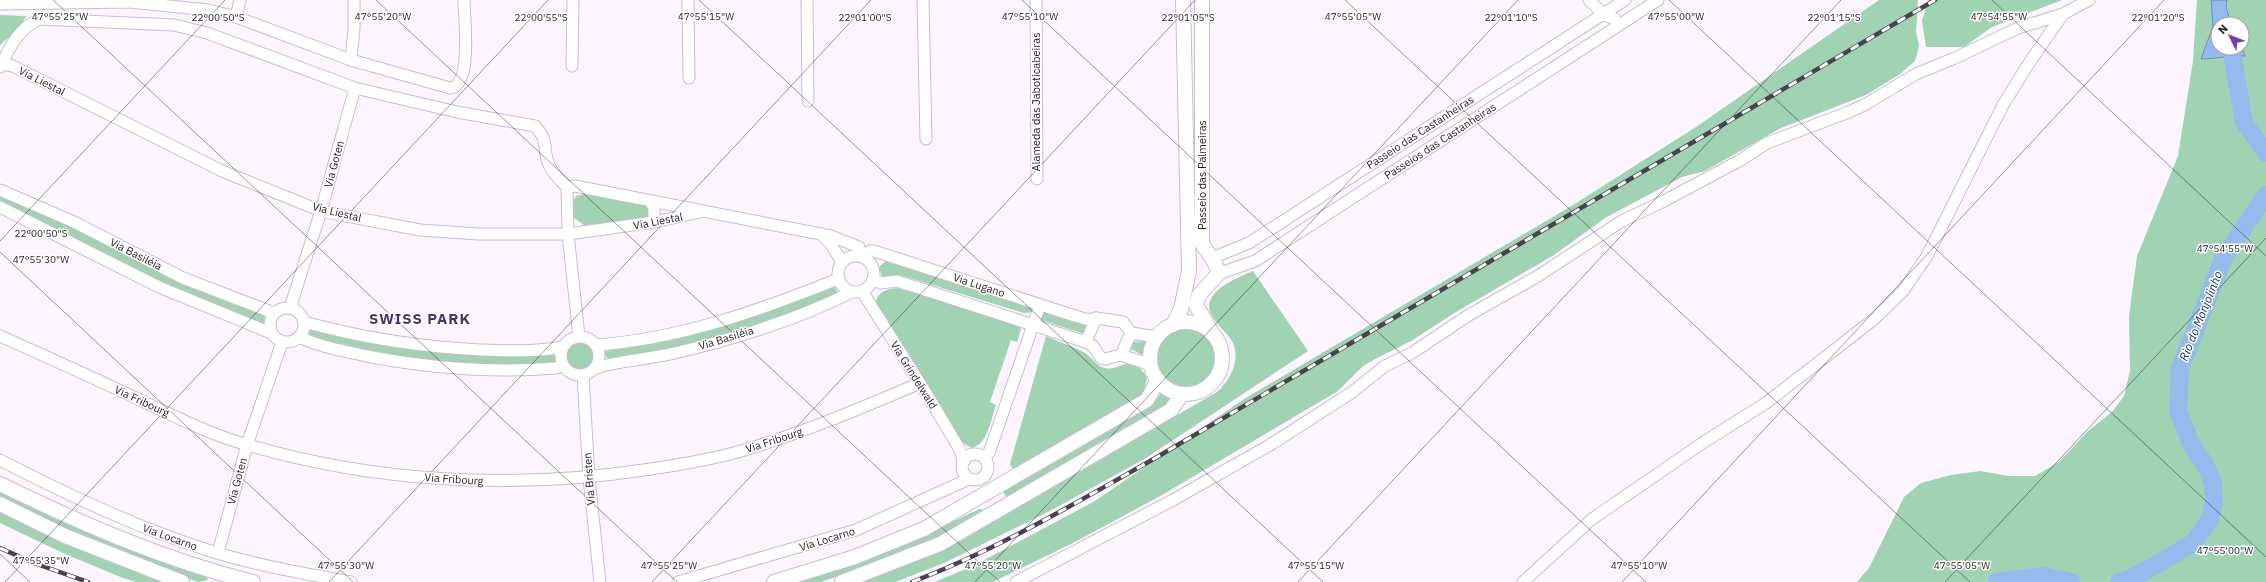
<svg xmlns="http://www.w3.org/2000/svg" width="2266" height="582" viewBox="0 0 2266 582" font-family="'IBM Plex Sans',sans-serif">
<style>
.green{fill:#9fd3b1;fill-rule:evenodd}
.water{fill:#93bbee;stroke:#718cb2}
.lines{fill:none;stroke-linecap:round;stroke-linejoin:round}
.river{stroke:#93bbee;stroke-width:18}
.minor-casing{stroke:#cbbbd2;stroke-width:13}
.tertiary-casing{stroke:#cbbbd2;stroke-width:16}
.minor{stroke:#fff;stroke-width:11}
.tertiary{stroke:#fff;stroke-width:14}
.rail-casing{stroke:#49434c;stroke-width:4.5}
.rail{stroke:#fff;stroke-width:3;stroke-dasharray:9;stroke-linecap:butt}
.ticks{fill:none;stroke:#231d26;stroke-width:1;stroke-opacity:0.45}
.labels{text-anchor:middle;stroke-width:3;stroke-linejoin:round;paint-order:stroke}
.street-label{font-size:11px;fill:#231d26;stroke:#fff}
.water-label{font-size:12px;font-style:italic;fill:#0c3462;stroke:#fff}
.district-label{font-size:15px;font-weight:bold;letter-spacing:1px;fill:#49336e;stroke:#fff}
.ticks-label{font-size:10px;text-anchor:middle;fill:#231d26;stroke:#fff;stroke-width:3;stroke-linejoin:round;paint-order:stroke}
</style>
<rect width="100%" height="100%" fill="#fcf5ff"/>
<g class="green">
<path d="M1879 0H1918L1916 32 1919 46 1915 61 1900 74 1866 95 1781 128 1705 171 1682 177 1605 218 1554 255 1456 312 1411 341 1377 358 1363 366 1338 391 1162 495 1073 543 993 582H935L975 565 1095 501 1244 399 1573 205 1696 127Z"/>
<path d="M1928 0H2062L1992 27 1964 47H1926L1922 21Z"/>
<path d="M2197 0H2266V582H1857L1869 568 1904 497 1921 483 1951 475 1980 471 2009 476H2035L2059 462 2087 432 2112 412 2124 396 2130 371 2129 316 2137 256 2178 156 2193 61ZM2218 24H2242V48H2218Z"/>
<path d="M0 15 26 16 20 28 0 45Z"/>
<path d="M0 192 182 282 262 313 264 315 266 327 207 304 0 204Z"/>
<path d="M589 193 647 206 650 208 649 217 585 226 573 217 572 204 576 196Z"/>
<path d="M885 261 1032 306 1034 308 1033 312 1024 313 900 275 882 276 879 267Z"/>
<path d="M1253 271 1308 351 1146 458 1048 512 944 563 895 582H854L933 551 982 528 1217 392C1231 380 1243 356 1230 338 1223 328 1203 314 1211 299 1218 285 1240 277 1253 271Z"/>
<path d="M834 285 839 295 763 324 670 349 610 360 603 354 606 351 648 343Z"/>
<path d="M897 288 1019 325 1021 329 1017 342 1011 340 990 402 996 405C991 419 988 445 971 448L962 442 876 306C875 293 886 289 897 288Z"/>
<path d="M1042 310 1085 324 1087 325 1085 334 1041 320 1038 317Z"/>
<circle cx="1187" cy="358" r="31"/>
<path d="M312 328 553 354 558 360 556 364C537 365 517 368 498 368 434 369 371 355 310 336L309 333Z"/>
<path d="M1046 336C1059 342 1073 346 1085 353 1093 358 1096 366 1105 368 1121 372 1131 350 1147 378L1144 393 1013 469 1010 464Z"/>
<path d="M1145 341 1147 344 1142 355 1129 348 1131 342Z"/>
<circle cx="581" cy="357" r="15"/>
<path d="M1163 393 1171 397 1172 401 1158 414 1007 499 1003 491 1153 405 1160 394Z"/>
<path d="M0 490 163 561 207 577 208 580 198 582 117 553 0 499Z"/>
<path d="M979 509 988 510 937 539 883 561 821 582H793L921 537Z"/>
<path d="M0 510 165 582H136L123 578 65 554 0 523Z"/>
</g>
<path class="water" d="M2211 0H2227L2226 7 2231 24H2218V48H2242L2245 56C2229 55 2217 59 2201 59L2213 26Z"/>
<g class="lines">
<g class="river">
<path d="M2231 48 2244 122 2266 153"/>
<path d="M1997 582 2043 576 2071 582"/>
<path d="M2119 582 2125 581 2156 565 2193 543 2210 519 2214 501 2213 484 2206 466 2192 446 2178 411 2180 369 2224 257 2266 195"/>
</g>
<g class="minor-casing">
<g id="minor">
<path d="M688 0 689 78"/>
<path d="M807 0 808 101"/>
<path d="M923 0 926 139"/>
<path d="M1036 0 1037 179"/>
<path d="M1589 0 1604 15 1615 19 1619 25"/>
<path d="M0 4 130 2 208 10 236 17 351 60 450 88C473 86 464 17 464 0"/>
<path d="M236 17 240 0"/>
<path d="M351 60 354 28V0"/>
<path d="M2 64 13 66 222 171 321 211 341 215 420 230 478 234H568L654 222 700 212"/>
<path d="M572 66 573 0"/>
<path d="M0 67C10 47 18 29 39 19L174 25 207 33 355 88 457 112 535 126C550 142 542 149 549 165 553 174 560 180 567 187"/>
<path d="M567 187 575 186 831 236 859 247 861 256"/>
<path d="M567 187 568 234 579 337"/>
<path d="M0 190 74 222 183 278 274 313"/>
<path d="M650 201 654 208V222"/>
<path d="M0 207 159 287 271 333"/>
<path d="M822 235 830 243 842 262"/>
<circle cx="856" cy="274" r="18"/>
<path d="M864 256 870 251H874L1078 317 1089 320 1096 318"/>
<path d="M1212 258 1249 243 1625 0"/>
<path d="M1218 274 1255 261 1658 0"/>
<path d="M873 279 881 283 897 281 1086 342"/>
<path d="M862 291 926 393 959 448 964 461"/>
<circle cx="287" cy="325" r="17"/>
<path d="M290 308 321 211 355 88"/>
<path d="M304 322C362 338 421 347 481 350 509 351 536 352 563 347"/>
<path d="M1131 333 1121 355 1105 359 1101 358 1093 346 1086 342 1096 318 1123 322 1131 333 1158 337"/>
<path d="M0 336C47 357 94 378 140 400 172 415 205 432 238 442 369 482 510 490 644 470 679 465 715 459 748 449 807 431 864 407 920 383"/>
<circle cx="580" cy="356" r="19"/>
<path d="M299 337C321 347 344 351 367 356 429 368 493 373 556 368L563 365"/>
<path d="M596 345C680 339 761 310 838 279"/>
<path d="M1121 355 1151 365"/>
<path d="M595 368C622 360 651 359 679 352 738 338 798 319 852 292"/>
<path d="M583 375 589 478 600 582"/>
<circle cx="975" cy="467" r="13"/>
<path d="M983 457 989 453 1040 305"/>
<path d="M0 460C70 496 142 530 217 553 261 566 306 574 351 582"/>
<path d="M218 553 247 445 282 342"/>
<path d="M678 582 856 530 969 479"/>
<path d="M1016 582 1173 500 1270 445 1351 393 1385 366 1412 353 1469 315 1538 276 1622 221 1664 201 1739 161 1767 143 1849 112 1866 104 1916 74 1955 58 2018 28 2063 14"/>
<path d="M1523 582 1592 519 1704 442 1766 403 1873 320 1903 291 1927 256 2003 105 2029 63 2063 14 2089 0"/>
</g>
</g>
<g class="tertiary-casing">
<g id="tertiary">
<path d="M1202 0V243C1207 254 1218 262 1218 274L1199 295 1196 305 1212 333"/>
<circle cx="1186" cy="358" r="36"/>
<path d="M1173 325 1181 309 1189 271 1183 0"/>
<path d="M0 484C82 524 164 560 253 582"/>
<path d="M0 504 65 536 182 582"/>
<path d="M774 582 855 557 924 529 1147 400 1158 380"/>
<path d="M842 582 940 544 1171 410 1182 394"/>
</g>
</g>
<use href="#minor" class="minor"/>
<use href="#tertiary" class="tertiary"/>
<g class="rail-casing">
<g id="rail">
<path d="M0 548 34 563 88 582"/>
<path d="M912 582C996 550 1074 504 1152 460L1935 0"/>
</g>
</g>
<use href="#rail" class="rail"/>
</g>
<path class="ticks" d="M53 0 677 582M376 0 1000 582M699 0 1323 582M1022 0 1646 582M1345 0 1970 582M1669 0 2266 557M1992 0 2266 256M0 241 225 0M0 252 353 582M0 554 30 582M5 582 548 0M329 582 871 0M652 582 1195 0M975 582 1518 0M1298 582 1841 0M1622 582 2164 0M1945 582 2266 238"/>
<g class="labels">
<g class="street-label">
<text transform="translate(42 81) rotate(27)" y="4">Via Liestal</text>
<text transform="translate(1036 102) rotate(-90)" y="4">Alameda das Jaboticabeiras</text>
<text transform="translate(1420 132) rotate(-33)" y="4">Passeio das Castanheiras</text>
<text transform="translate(1440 141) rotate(-33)" y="4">Passeios das Castanheiras</text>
<text transform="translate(334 164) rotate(-75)" y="4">Via Goten</text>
<text transform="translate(1202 175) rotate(-90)" y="4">Passeio das Palmeiras</text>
<text transform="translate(337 212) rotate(14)" y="4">Via Liestal</text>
<text transform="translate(658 221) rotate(-11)" y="4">Via Liestal</text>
<text transform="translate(136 254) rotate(27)" y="4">Via Basiléia</text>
<text transform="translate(979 285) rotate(18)" y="4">Via Lugano</text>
<text transform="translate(726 338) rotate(-17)" y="4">Via Basiléia</text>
<text transform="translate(914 375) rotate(58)" y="4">Via Grindelwald</text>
<text transform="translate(142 401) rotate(25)" y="4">Via Fribourg</text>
<text transform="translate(774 440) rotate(-18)" y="4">Via Fribourg</text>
<text transform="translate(454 479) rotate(4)" y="4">Via Fribourg</text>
<text transform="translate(589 479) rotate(-94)" y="4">Via Bristen</text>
<text transform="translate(237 481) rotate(-75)" y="4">Via Goten</text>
<text transform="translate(170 537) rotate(20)" y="4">Via Locarno</text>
<text transform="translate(827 539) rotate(-17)" y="4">Via Locarno</text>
</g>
<g class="water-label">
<text transform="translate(2201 316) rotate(-68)" y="4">Rio do Monjolinho</text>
</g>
<g class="district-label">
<text x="420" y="324">SWISS PARK</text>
</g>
</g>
<g class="ticks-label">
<text x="60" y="20">47°55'25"W</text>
<text x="383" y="20">47°55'20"W</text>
<text x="706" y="20">47°55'15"W</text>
<text x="1030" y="20">47°55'10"W</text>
<text x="1353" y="20">47°55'05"W</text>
<text x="1676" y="20">47°55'00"W</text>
<text x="1999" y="20">47°54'55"W</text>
<text x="218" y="21">22°00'50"S</text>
<text x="541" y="21">22°00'55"S</text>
<text x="865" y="21">22°01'00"S</text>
<text x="1188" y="21">22°01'05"S</text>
<text x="1511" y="21">22°01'10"S</text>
<text x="1834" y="21">22°01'15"S</text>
<text x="2158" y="21">22°01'20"S</text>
<text x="41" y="237">22°00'50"S</text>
<text x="2225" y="252">47°54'55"W</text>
<text x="41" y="263">47°55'30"W</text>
<text x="2225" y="554">47°55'00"W</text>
<text x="41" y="564">47°55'35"W</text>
<text x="346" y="569">47°55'30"W</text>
<text x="669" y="569">47°55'25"W</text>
<text x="993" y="569">47°55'20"W</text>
<text x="1316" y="569">47°55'15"W</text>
<text x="1639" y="569">47°55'10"W</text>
<text x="1962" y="569">47°55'05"W</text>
</g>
<g transform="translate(2230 36) rotate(313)"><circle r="19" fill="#ffffff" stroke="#a7a5a8"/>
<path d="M0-3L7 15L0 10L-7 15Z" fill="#703eb6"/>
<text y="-6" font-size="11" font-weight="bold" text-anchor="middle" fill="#231d26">N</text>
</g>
</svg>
